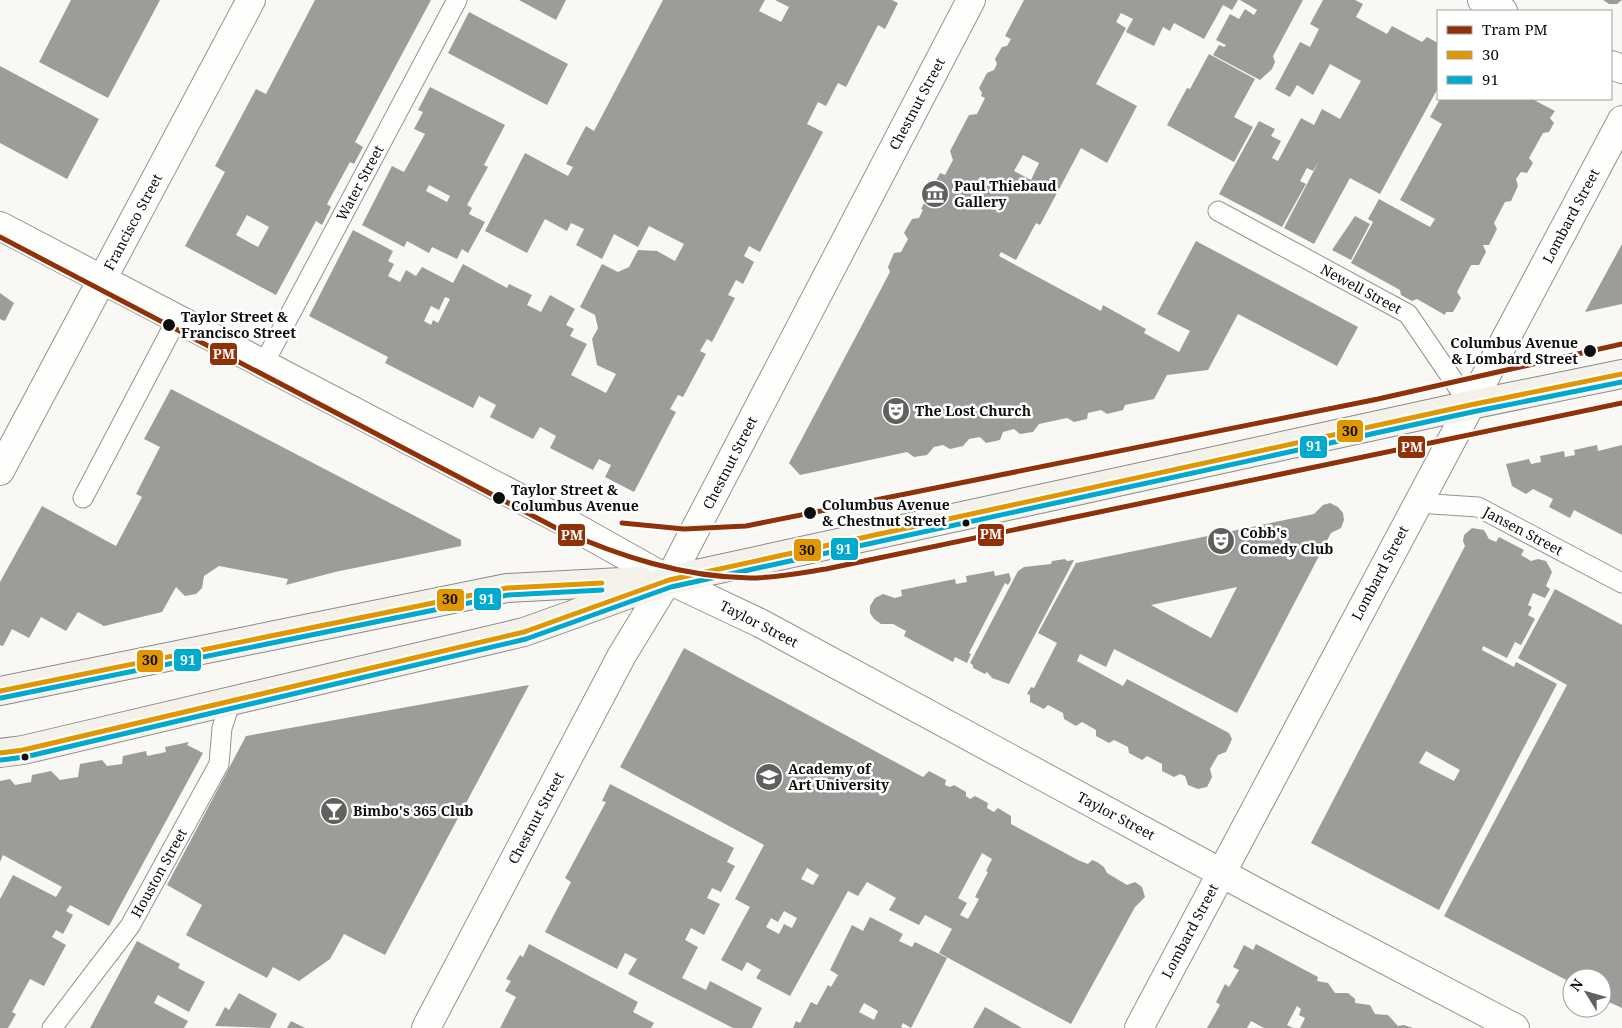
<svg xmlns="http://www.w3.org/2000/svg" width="1622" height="1028" viewBox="0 0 1622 1028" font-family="'Noto Serif',serif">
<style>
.building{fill:#9e9c99;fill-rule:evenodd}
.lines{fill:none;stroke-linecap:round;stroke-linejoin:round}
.lane-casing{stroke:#949392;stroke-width:21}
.street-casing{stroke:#949392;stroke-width:30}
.secondary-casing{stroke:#8b8a88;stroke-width:30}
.lane{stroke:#fefefd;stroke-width:19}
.street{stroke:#fefefd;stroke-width:28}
.secondary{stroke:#f4f1eb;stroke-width:28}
.bus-1-casing{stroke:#fff;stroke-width:9}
.bus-2-casing{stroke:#fff;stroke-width:9}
.bus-1{stroke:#e09701;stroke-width:5}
.bus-2{stroke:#00a9ce;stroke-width:5}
.tram-1-casing{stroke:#fff;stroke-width:9}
.tram-1{stroke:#913108;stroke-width:5}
.stop-dot{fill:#0e0e0e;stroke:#fff;stroke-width:2}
.labels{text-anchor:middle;stroke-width:5;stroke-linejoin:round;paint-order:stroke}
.street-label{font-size:14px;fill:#0e0e0e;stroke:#fff}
.poi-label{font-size:14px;font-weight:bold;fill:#0e0e0e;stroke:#fff;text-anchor:start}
.stop-label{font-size:14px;font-weight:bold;fill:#0e0e0e;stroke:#fff;text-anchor:start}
.line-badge{stroke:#fff;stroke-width:2}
.badge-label{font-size:14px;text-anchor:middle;font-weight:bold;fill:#fff}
.pale-badge-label{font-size:14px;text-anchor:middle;font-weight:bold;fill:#111}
</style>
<rect width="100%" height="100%" fill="#faf8f4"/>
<g class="building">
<path d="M71 0H160L108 98 39 62Z"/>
<path d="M315 0H431L355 142 363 147 354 164 350 162 327 204 331 207 322 225 316 221 276 295 185 246 225 172 215 166 256 89 266 94ZM247 215 269 227 258 247 236 235Z"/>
<path d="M519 0H566L556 20Z"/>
<path d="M663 0H765L759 11 781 22 789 7 775 0H892L898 3 885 29 878 25 846 87 838 83 826 106 818 102 807 124 823 132 760 252 749 246 744 256 754 262 743 284 736 280 728 295 735 298 712 342 707 339 700 351 706 354 683 397 678 395 670 409 676 412 634 492 605 477 611 465 599 459 593 470 550 448 556 436 540 427 533 439 490 417 496 405 479 396 473 408 385 363 388 357 309 316 353 230 393 251 388 261 394 264 388 276 400 282 406 270 416 276 422 267 453 283 463 264 507 288 509 284 532 295 527 305 541 312 550 295 575 309 566 325 574 329 570 336 587 344 571 375 606 393 616 374 597 365 592 339 598 328 595 315 580 307 602 264 618 272 629 267 638 250 657 251 675 261 684 244 649 226 638 247 614 234 602 259 576 245 584 229 571 223 567 231 545 219 527 253 485 231 525 153 568 176 573 167 566 164 586 126 594 131ZM445 297 450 299 438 323 433 320 431 325 424 321 431 306 439 310Z"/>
<path d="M1024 0H1238L1232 10 1223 5 1204 39 1174 23 1170 31 1163 27 1154 46 1126 32 1133 19 1121 13 1116 22 1126 28 1096 84 1137 106 1107 163 1081 148 1040 225 1036 223 1016 260 1001 252 999 256 1101 311 1103 305 1146 329 1144 333 1179 352 1190 331 1157 314 1196 241 1358 327 1337 366 1238 314 1208 370 1167 375 1154 399 1125 405 1123 410 1107 414 1101 410 1088 413 1087 419 1074 422 1067 418 1039 424 1033 432 1020 434 1014 429 1003 432 1000 440 986 443 980 437 969 439 963 446 950 449 943 445 934 447 927 455 914 457 907 452 800 475 789 463 890 272 888 267 894 253 901 252 908 239 904 233 912 219 919 218 923 210 921 209 940 173 945 175 953 160 950 151 969 115 977 114 985 98 981 96 982 93 979 88 987 73 994 70 997 64 995 59 1002 47 1007 46 1011 39 1005 36ZM1023 155 1039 163 1031 180 1014 171Z"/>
<path d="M1240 0H1303L1273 56 1275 62 1272 69 1260 80 1213 55 1219 45 1224 47 1226 45 1216 40 1230 14 1239 19 1245 9 1254 15 1257 10Z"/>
<path d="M1323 0H1355L1363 4 1356 17 1387 34 1392 26 1422 42 1427 37 1438 43V88L1380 194 1350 178 1314 244 1284 228 1319 161 1313 171 1307 168 1300 181 1306 184 1282 227 1219 194 1259 121 1275 129 1271 136 1281 141 1272 158 1278 161 1301 118 1314 125 1322 109 1340 119 1361 81 1330 64 1313 95 1297 85 1290 97 1275 89 1300 42 1310 47 1319 29 1310 24Z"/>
<path d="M1603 0H1622L1617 4H1609Z"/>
<path d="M469 12 568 64 547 105 448 53Z"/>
<path d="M1209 54 1255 79 1234 117 1253 127 1234 162 1167 125 1187 88 1190 89Z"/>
<path d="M0 66 99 119 67 179 0 143Z"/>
<path d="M430 87 505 125 484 165 488 167 467 205 472 208 469 214 485 222 468 253 462 249 457 259 432 247 429 253 407 241 404 247 362 225 392 166 404 172 425 134 414 129 423 112 418 110ZM429 185 450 196 447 202 426 191Z"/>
<path d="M1440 99H1532L1555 111 1550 118 1554 123 1549 132 1543 133 1529 158 1533 163 1527 173 1521 172 1516 179 1518 186 1511 201 1505 202 1494 223 1497 229 1489 245H1483L1486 252 1479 265H1471L1457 292 1461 298 1453 312H1446L1445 315 1417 299 1412 301 1401 295 1400 290 1351 263 1373 222 1368 219 1379 199 1430 227 1435 219 1400 200 1442 124 1430 117Z"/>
<path d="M1355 216 1370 224 1351 260 1332 250Z"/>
<path d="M1622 244V304L1585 312Z"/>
<path d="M0 293 14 303 5 321 0 319Z"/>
<path d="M171 389 461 540V546L335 572 286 585 288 579 219 566 204 576 202 588 196 594 185 596 176 587 162 612 104 626 78 612 66 631 41 617 29 638 12 629 3 646 0 645V582L42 506 116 546 142 497 136 494 160 447 144 439Z"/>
<path d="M1597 445 1598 451 1622 445V535L1574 510 1570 518 1549 507 1553 499 1533 489 1526 494 1512 486 1506 464 1529 459 1531 464 1541 462 1540 456 1564 451 1565 457 1575 455 1574 450Z"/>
<path d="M1330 503 1338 507 1343 513 1344 520 1341 528 1331 533 1237 713 1114 649 1106 667 1080 654 1077 661 1123 686 1127 679 1229 733 1232 739 1226 752 1218 755 1210 769 1212 777 1207 787 1198 789 1188 785 1185 776 1180 774 1174 777 1162 771V764L1147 756 1142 760 1129 753 1128 747 1114 740 1109 743 1096 736V730L1082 722 1076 726 1064 719 1063 713 1048 705 1044 709 1030 702V695L1027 694 1031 687 1034 688 1057 643 1038 633 1076 563 1314 514 1323 505ZM1237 587 1211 638 1151 605Z"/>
<path d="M1472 528 1484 530 1489 539 1496 542 1499 537 1524 550 1521 555 1531 561 1538 559 1546 561 1552 572 1546 586 1550 589 1545 598 1533 593 1528 605 1532 607 1528 615 1535 619 1521 645 1515 642 1507 658 1483 646 1482 650 1514 667 1516 662 1557 684 1439 910 1311 843 1465 546 1463 541 1464 535ZM1426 751 1460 770 1454 781 1419 763Z"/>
<path d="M1065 559 1067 561 1074 560 1009 684 992 678 987 672 985 674 973 668V665L970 663 1018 571 1024 567 1051 564 1052 561Z"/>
<path d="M994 571 995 576 1009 573 1011 580 1008 585 1005 583 969 653 971 654 967 663 955 657 953 662 904 636 906 631 893 624H881L874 619 870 613V606L875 598 883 594 895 598 902 596 901 590 955 579 956 584 967 582 966 576Z"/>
<path d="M1555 589 1622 625V1008L1602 999V978H1572V983L1444 916 1567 685 1518 658Z"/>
<path d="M684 648 923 777 929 771 946 780 945 785 950 787 954 785 966 792V796L970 799 975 796 988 803 987 808 994 812 998 808 1011 816V824L1078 860 1088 864 1092 860 1097 862 1104 867 1107 873 1127 885 1135 882 1142 887 1145 897 1135 907 1071 1024 939 953 952 929 925 915 919 925 889 910 896 898 867 882 858 896 848 891 790 996 756 978 761 970 747 962 742 971 721 960 750 907 735 899 764 845 620 767ZM982 853 992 859 986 871 988 872 975 897 979 899 968 919 960 915 967 903 958 898ZM807 868 819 875 813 885 801 879ZM784 911 797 918 792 928 784 924 779 934 766 927 771 918 778 922Z"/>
<path d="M529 685 385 955 344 934 330 959 299 981 273 967 267 978 186 935 202 905 167 885 246 736Z"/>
<path d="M189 742 187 745 203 753 109 926 70 905 66 911 73 915 63 934 56 930 52 937 66 945 44 986 30 979 12 1012 16 1014 8 1028H0V899L13 875 56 897 62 887 3 855 0 862V781L10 779 15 785 31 782 32 775 51 771 60 780 78 777 80 764 102 760 107 766 122 764 123 756 146 751 147 756 166 752 165 747Z"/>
<path d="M610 784 734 848 727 862 735 866 721 892 712 888 707 898 720 904 704 935 691 928 685 940 698 947 682 978 706 990 710 981 762 1008 752 1028H733L628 974 637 959 625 953 617 969 545 932 571 882 565 878 606 802 602 801Z"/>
<path d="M870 917 903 934 899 941 912 947 915 942 947 958 911 1028 903 1023 901 1027 903 1028H793L796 1021 800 1023 811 1002 817 1005 828 985 831 987 838 975 830 970 852 925 863 931ZM864 1003 878 1011 874 1020 859 1012Z"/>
<path d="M137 941 180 964 178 968 205 982 189 1012 158 995 154 1003 188 1021 184 1028H90Z"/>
<path d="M529 944 638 1002 633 1012 654 1023 651 1028H500L516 997 505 991 511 981 506 979 520 955 523 957Z"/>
<path d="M1256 944 1318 977 1317 981 1328 983 1335 993H1348L1355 999V1003L1370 1005 1375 1014 1388 1015 1398 1026 1404 1025 1413 1028H1300L1305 1018 1299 1015 1301 1009 1297 1006 1287 1025 1293 1028H1264L1251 1021 1247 1028H1207L1220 1005 1216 1002 1225 984 1229 987 1239 970 1233 967 1244 945 1253 950Z"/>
<path d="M239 993 277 1014 270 1028 215 1026 225 1007 229 1010Z"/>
<path d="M985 1007 1022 1028H973Z"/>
<path d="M291 1021 305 1028H287Z"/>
</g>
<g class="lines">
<g class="lane-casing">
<g id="lane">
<path d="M1218 211 1408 314 1470 405"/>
<path d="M263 365 457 0"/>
<path d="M83 498 177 319"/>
<path d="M1417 503 1478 507 1622 583"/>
<path d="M52 1028 130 926 219 764 222 728 231 701"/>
</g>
</g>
<g class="street-casing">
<g id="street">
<path d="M1482 0 1503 11"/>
<path d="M1611 65 1622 69"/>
<path d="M0 226 571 525 669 580 760 623 1262 895 1515 1028"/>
<path d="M0 471 251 0"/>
<path d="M426 1028 622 655 674 570 971 0"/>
<path d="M1139 1028 1622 120"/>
</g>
</g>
<g class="secondary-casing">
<g id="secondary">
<path d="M0 691 507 588 640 581"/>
<path d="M0 753 23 750 524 632 669 580 1470 405 1622 374"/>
</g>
</g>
<use href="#lane" class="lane"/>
<use href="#street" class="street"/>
<use href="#secondary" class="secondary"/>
<g class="bus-1-casing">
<g id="bus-1">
<path d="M0 691 507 588 602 583"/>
<path d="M0 753 23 750 524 632 669 580 1470 405 1622 374"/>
</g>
</g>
<g class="bus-2-casing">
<g id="bus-2">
<path d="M1 698 508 595 602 590"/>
<path d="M1 760 25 757 526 639 671 587 1472 412 1622 382"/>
</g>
</g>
<use href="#bus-1" class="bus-1"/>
<use href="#bus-2" class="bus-2"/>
<g class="tram-1-casing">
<g id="tram-1">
<path d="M0 237 558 529C619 556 682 577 750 578 776 578 801 573 826 569L1622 403"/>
<path d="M622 523 684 529 746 526 1378 399 1622 344"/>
</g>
</g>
<use href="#tram-1" class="tram-1"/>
</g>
<defs>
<g id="museum-disc" transform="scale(1.4375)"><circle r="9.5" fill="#61605e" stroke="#fff"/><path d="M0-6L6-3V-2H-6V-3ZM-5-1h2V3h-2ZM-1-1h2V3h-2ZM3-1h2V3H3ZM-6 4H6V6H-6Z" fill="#fff"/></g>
<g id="theatre-disc" transform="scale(1.4375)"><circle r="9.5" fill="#61605e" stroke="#fff"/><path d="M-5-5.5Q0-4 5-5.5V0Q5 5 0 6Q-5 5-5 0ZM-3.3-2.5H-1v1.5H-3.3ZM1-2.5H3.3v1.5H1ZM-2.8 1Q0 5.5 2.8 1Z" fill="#fff"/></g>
<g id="university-disc" transform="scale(1.4375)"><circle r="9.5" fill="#61605e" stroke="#fff"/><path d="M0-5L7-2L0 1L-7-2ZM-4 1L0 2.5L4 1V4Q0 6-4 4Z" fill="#fff"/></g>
<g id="bar-disc" transform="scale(1.4375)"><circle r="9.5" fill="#61605e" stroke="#fff"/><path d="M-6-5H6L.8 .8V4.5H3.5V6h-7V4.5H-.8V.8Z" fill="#fff"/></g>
</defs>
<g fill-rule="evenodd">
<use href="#museum-disc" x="935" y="194"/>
<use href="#theatre-disc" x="896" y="411"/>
<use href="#theatre-disc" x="1221" y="541"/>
<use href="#university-disc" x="769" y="777"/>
<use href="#bar-disc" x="334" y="811"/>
</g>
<g class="stop-dot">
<circle cx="169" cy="325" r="7"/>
<circle cx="1590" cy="351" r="7"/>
<circle cx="499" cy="498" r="7"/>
<circle cx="810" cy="513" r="7"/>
<circle cx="966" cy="523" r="4.5"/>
<circle cx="25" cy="757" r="4.5"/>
</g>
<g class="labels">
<g class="street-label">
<text transform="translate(917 104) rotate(-62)" y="5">Chestnut Street</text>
<text transform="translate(360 183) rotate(-62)" y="5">Water Street</text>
<text transform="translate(1571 216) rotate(-62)" y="5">Lombard Street</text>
<text transform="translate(133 222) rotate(-62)" y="5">Francisco Street</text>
<text transform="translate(1361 289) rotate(28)" y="5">Newell Street</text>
<text transform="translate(730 463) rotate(-63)" y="5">Chestnut Street</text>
<text transform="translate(1523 531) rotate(28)" y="5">Jansen Street</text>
<text transform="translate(1380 573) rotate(-62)" y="5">Lombard Street</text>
<text transform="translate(759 624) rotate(27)" y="5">Taylor Street</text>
<text transform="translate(1116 816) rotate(28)" y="5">Taylor Street</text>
<text transform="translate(536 818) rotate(-62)" y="5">Chestnut Street</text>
<text transform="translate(159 873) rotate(-61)" y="5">Houston Street</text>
<text transform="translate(1190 931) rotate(-62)" y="5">Lombard Street</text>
</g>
<g class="poi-label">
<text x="954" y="191">Paul Thiebaud<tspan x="954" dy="16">Gallery</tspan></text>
<text x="915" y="416">The Lost Church</text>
<text x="1240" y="538">Cobb's<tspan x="1240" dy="16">Comedy Club</tspan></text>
<text x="788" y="774">Academy of<tspan x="788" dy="16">Art University</tspan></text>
<text x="353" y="816">Bimbo's 365 Club</text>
</g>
<g class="stop-label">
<text x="181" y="322">Taylor Street &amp;<tspan x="181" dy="16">Francisco Street</tspan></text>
<text x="1578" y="348" text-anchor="end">Columbus Avenue<tspan x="1578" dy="16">&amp; Lombard Street</tspan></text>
<text x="511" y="495">Taylor Street &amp;<tspan x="511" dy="16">Columbus Avenue</tspan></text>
<text x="822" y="510">Columbus Avenue<tspan x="822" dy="16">&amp; Chestnut Street</tspan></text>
</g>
</g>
<g class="line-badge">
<rect x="209" y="342" width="29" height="24" rx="5" fill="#913108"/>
<rect x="1336" y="419" width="28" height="24" rx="5" fill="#e09701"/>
<rect x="1299" y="435" width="29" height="24" rx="5" fill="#00a9ce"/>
<rect x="1397" y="435" width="29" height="24" rx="5" fill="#913108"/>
<rect x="977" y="523" width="28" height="24" rx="5" fill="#913108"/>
<rect x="557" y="523" width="29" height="24" rx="5" fill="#913108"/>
<rect x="830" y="537" width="29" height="24" rx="5" fill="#00a9ce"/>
<rect x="793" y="538" width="29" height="24" rx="5" fill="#e09701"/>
<rect x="473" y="587" width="29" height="24" rx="5" fill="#00a9ce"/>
<rect x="436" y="588" width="29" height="24" rx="5" fill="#e09701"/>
<rect x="173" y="648" width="29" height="24" rx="5" fill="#00a9ce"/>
<rect x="136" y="649" width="28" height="24" rx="5" fill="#e09701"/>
</g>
<g class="badge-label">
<text x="224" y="359">PM</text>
<text x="1314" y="451">91</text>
<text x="1412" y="452">PM</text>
<text x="991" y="539">PM</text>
<text x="572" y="540">PM</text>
<text x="844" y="554">91</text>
<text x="487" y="604">91</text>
<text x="188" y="665">91</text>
</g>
<g class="pale-badge-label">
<text x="1350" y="436">30</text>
<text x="807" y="555">30</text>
<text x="450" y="604">30</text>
<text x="150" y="665">30</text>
</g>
<rect x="1437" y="10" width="175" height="90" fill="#ffffff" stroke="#9f9f9f"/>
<rect x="1447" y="26" width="25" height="8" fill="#913108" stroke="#9f9f9f"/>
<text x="1482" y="35" font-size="15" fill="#0e0e0e">Tram PM</text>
<rect x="1447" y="51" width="25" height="8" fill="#e09701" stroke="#9f9f9f"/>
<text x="1482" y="60" font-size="15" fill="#0e0e0e">30</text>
<rect x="1447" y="76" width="25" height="8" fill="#00a9ce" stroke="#9f9f9f"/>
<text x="1482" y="85" font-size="15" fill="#0e0e0e">91</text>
<g transform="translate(1587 993) rotate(307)"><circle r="24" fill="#ffffff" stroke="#9f9f9f"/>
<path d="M0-4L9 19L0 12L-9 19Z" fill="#61605e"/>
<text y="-8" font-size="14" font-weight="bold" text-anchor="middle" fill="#0e0e0e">N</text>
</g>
</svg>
